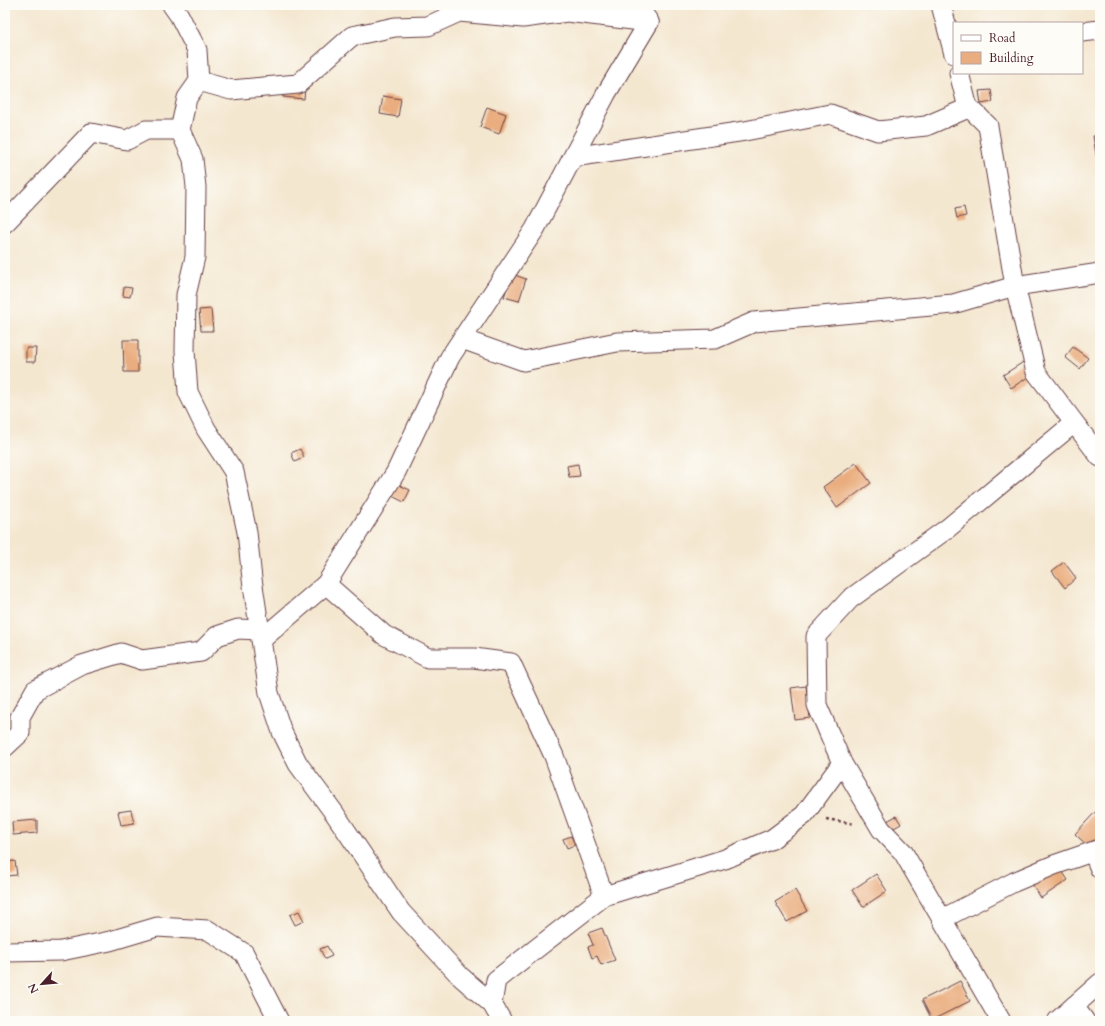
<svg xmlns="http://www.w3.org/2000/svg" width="1105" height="1026" viewBox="0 0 1105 1026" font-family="Cardo,serif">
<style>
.building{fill:#eaad7f}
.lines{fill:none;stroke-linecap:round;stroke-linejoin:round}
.street-casing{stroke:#643d44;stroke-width:21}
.path{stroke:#643d44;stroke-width:2.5;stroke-dasharray:3 3;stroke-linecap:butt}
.street{stroke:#fff;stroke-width:19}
</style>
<rect width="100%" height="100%" fill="#fdfcf7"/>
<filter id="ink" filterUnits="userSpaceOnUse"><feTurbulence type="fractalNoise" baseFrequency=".025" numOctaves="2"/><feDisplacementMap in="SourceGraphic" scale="8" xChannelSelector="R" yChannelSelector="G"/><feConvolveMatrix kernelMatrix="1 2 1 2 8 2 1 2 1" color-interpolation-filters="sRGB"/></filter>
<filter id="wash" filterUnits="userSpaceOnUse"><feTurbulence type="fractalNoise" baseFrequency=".012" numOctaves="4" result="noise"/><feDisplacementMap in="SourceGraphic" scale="16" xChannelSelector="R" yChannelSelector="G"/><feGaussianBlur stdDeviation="0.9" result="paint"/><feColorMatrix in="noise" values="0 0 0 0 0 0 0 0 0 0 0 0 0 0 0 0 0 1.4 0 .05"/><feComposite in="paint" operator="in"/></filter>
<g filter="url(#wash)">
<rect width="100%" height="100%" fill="#f4e7d0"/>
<g id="blocks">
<g class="building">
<path d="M284 86 305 88 304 99 283 97Z"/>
<path d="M991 90 993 102 981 104 979 91Z"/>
<path d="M383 96 401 99 398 117 380 114Z"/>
<path d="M487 107 506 114 499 134 480 127Z"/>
<path d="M1100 135V173H1099L1093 136Z"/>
<path d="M964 207 966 216 957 218 955 209Z"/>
<path d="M512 274 526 279 519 301 504 297Z"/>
<path d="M124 287 132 288 130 297 123 296Z"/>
<path d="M211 309 213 331H201L199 310Z"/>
<path d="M123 340H138V372H124Z"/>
<path d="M1073 347 1088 358 1080 369 1065 357Z"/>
<path d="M26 348H36L35 362H26Z"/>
<path d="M1025 361 1033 374 1011 388 1003 375Z"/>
<path d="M300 449 304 457 295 462 291 453Z"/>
<path d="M856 463 871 483 837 508 823 487Z"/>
<path d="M578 464 580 476 569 477 567 466Z"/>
<path d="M393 482 410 490 404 502 388 494Z"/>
<path d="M1064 562 1076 578 1065 588 1052 571Z"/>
<path d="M806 686 810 718 795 720 791 688Z"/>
<path d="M131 810 134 823 121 825 118 812Z"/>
<path d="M1097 810 1100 813V841L1092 850 1075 834Z"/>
<path d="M896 816 901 824 887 832 882 824Z"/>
<path d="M37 820V833L13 835 12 822Z"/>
<path d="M571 836 575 845 567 848 563 839Z"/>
<path d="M15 861 17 875 5 876V862Z"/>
<path d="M1058 865 1068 880 1041 898 1031 882Z"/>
<path d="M876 874 887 891 863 907 852 890Z"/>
<path d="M795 890 807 911 787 922 775 902Z"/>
<path d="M299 911 304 921 295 925 290 915Z"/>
<path d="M602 928 615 960 601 965 597 956 592 958 588 947 593 945 588 933Z"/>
<path d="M327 946 332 956 325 959 320 949Z"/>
<path d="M960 981 970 1001 932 1020 922 1000Z"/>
</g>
</g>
</g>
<g filter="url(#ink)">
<use href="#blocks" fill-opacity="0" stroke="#643d44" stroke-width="1"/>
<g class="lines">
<g class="street-casing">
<g id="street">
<path d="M172 5 179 15 197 50 199 81 187 98 180 130 193 159 196 187 195 257 186 295 185 351 188 392 206 429 234 472 247 532 252 579 269 693 282 732 298 764 335 814 401 912 461 977 492 1004 502 1021"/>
<path d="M941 5 954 54"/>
<path d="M1082 32 1100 30"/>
<path d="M959 73 968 108 974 112 988 126 1015 286 1036 372 1100 457"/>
<path d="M199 81 231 90 298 84 352 36 395 27 428 26 459 12 523 18 567 12 649 22"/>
<path d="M573 157 745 131 830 114 878 131 926 126 968 108"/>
<path d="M5 223 91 133 127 140 146 130H180"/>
<path d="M462 339 524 361 617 342 715 339 754 322 953 304 1015 286 1100 273"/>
<path d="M326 584 384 635 428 658H474L511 663 554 756 604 896"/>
<path d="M261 640 326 584 396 472 450 357 535 229 606 94 649 22 637 5"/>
<path d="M5 747 20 733V717L35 690 82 665 121 653 142 660 201 652 217 636 238 629 259 630"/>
<path d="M1093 852 1100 869"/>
<path d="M942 919 1014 882 1054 865 1100 849"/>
<path d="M5 952 61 951 110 941 157 927 208 930 244 953 279 1021"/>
<path d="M492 1004 496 980 604 896 725 859 772 839 804 815 842 763"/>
<path d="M1074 1006 1085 1021"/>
<path d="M1001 1021 903 852 881 829 842 763 817 705 816 636 850 599 948 528 1074 423"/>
<path d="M1057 1021 1100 983"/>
</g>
</g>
<path class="path" d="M826 819 855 824"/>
<use href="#street" class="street"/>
</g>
</g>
<rect width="1105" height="1026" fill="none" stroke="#fdfcf7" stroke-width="20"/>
<rect x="953" y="22" width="130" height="52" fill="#fdfcf7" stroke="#b5a4a5"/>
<rect x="961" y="35" width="20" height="6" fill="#ffffff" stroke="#b5a4a5"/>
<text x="989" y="42" font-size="12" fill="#4a1f2b">Road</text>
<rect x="961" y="52" width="20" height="12" fill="#eaad7f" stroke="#b5a4a5"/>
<text x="989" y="62" font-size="12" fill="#4a1f2b">Building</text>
<g transform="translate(42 984) rotate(243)" stroke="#fdfcf7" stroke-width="3" paint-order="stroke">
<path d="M0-3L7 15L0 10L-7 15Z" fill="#4a1f2b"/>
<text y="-6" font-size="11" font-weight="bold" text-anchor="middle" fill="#4a1f2b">N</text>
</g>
</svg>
